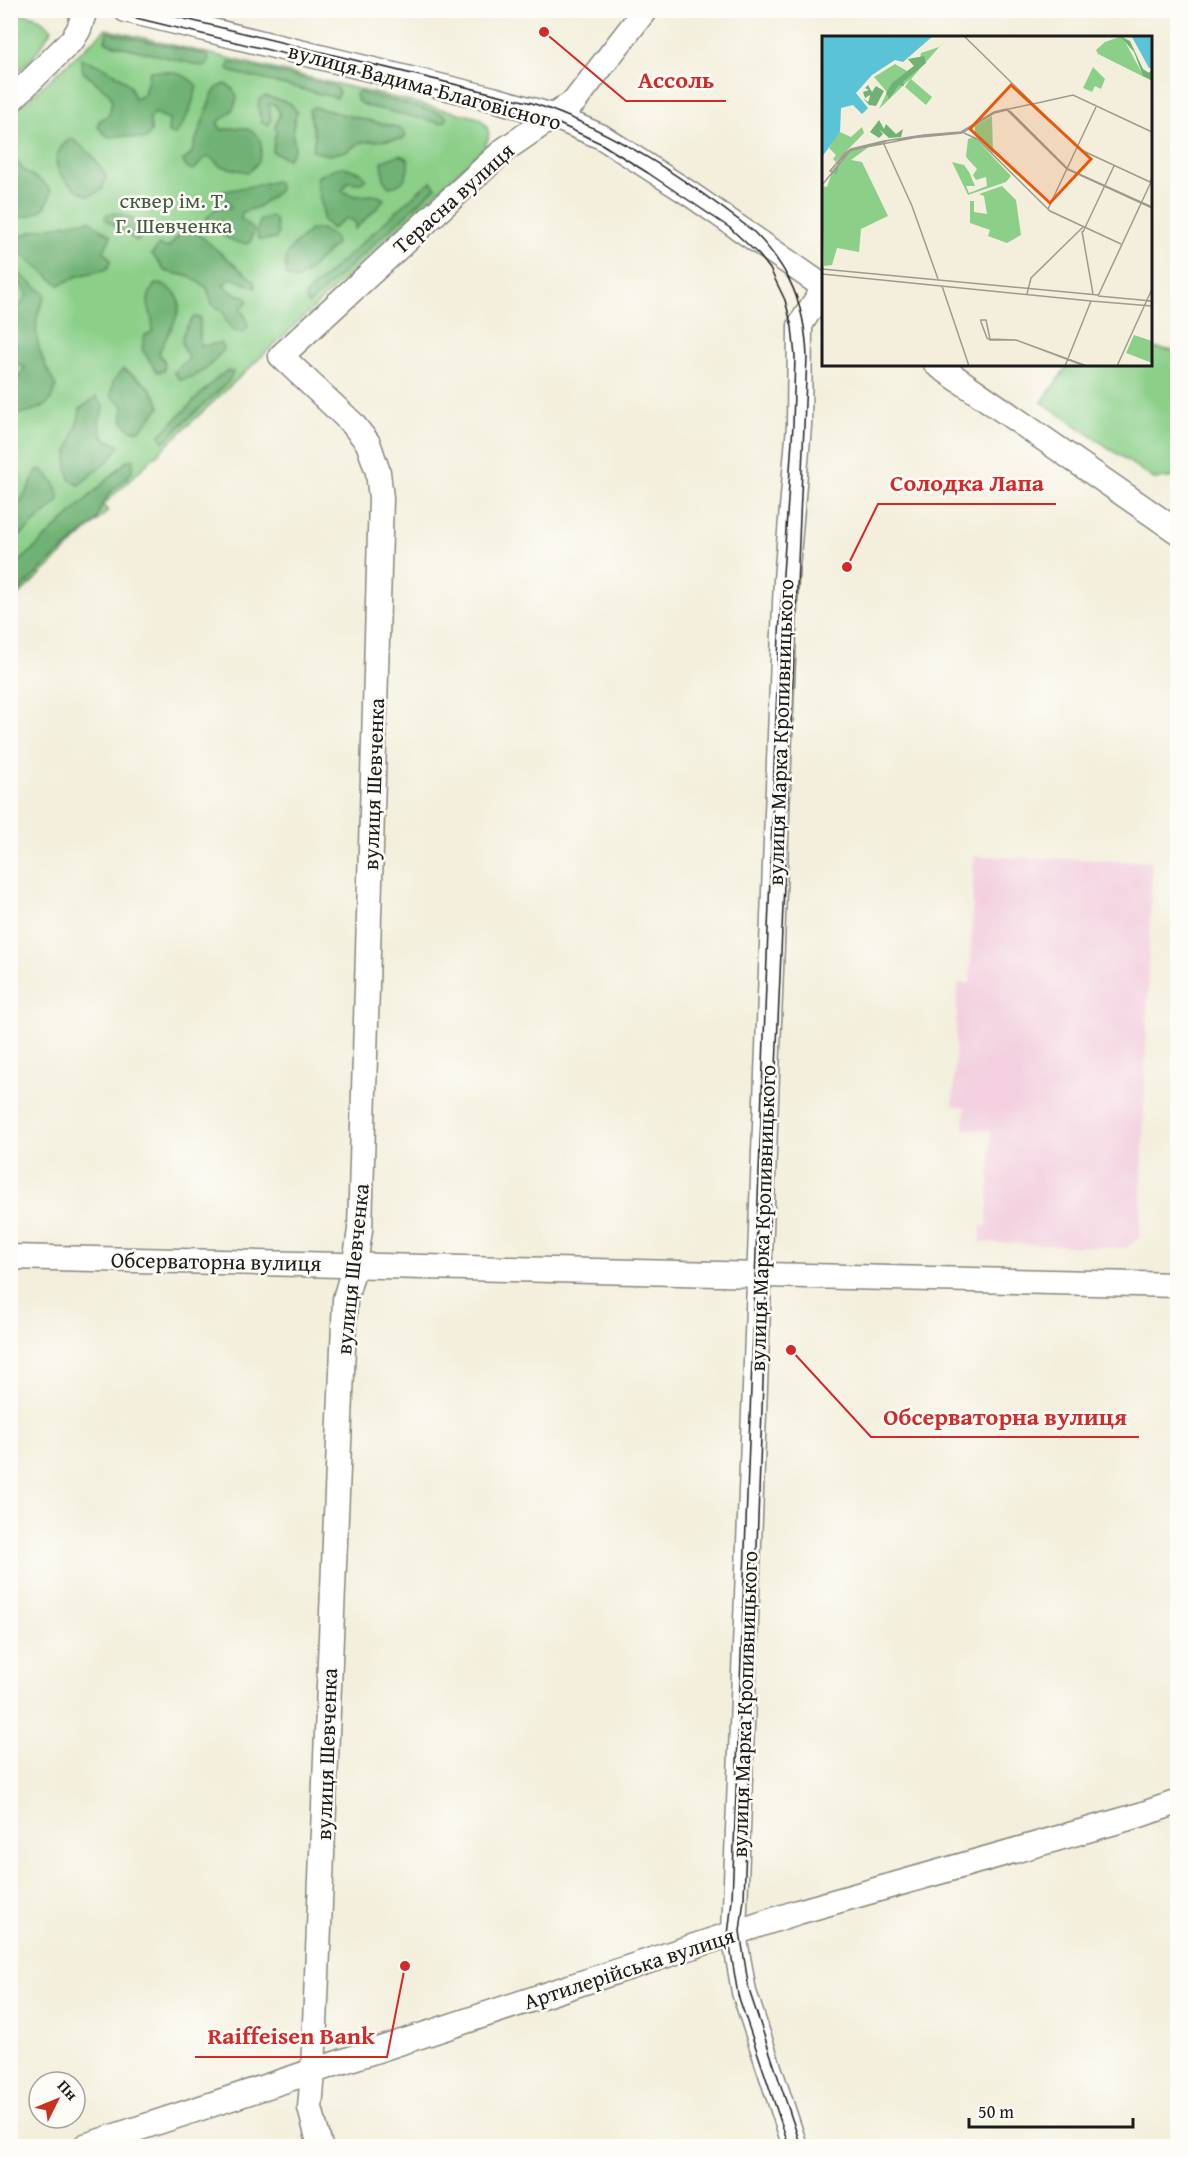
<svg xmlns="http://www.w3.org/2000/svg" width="1188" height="2157" viewBox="0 0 1188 2157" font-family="'Gentium Book Plus',serif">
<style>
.built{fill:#f3cfdf}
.green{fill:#8bcf89;stroke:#547652;stroke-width:1.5}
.forest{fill:#70b275;stroke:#466748;stroke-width:1.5}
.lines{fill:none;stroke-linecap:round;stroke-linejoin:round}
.minor-casing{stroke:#88867c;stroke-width:27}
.minor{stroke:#fff;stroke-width:24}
.tram{stroke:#1c1c1c;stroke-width:1.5}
.labels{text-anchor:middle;stroke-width:5;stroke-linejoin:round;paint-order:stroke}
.street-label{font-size:22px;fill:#1c1c1c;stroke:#fdfcf7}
.park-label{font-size:22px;fill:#435b42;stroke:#fdfcf7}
.inset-river{fill:none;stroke:#5bc3d7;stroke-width:3}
.inset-road{fill:none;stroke:#9d9b8f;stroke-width:1.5}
.view{fill:#e8590c;fill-opacity:0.15;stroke:#e8590c;stroke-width:3}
.inset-edge{fill:none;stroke:#1c1c1c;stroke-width:3}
.leader{fill:none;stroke:#d62828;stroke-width:2}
.callout-dot{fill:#d62828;stroke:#fdfcf7;stroke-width:2}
.callout-label{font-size:24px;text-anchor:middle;font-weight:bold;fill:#d62828;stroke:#fdfcf7;stroke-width:5;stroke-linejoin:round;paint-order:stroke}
</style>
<rect width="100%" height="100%" fill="#fdfcf7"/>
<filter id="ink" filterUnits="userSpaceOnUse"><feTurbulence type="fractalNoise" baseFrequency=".0167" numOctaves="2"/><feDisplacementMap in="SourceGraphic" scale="12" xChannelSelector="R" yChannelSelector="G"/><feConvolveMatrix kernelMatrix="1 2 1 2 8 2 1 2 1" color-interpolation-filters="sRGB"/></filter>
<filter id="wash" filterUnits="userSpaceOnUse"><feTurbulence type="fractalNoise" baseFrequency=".008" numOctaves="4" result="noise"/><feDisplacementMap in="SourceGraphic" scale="24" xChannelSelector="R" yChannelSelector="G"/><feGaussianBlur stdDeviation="1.35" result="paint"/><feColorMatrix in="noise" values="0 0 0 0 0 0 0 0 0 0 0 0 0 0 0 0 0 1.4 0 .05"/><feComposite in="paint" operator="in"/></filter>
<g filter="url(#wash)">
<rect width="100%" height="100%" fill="#f3efdc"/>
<path class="built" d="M974 856 1152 862 1140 1236 1126 1248 981 1242V1226H987L991 1130 964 1129 965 1107 953 1106 958 983H970Z"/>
<g class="green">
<path d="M11 11 36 17 52 29C41 46 30 67 11 74Z"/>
<path d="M106 29 479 118C491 128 491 137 483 149L103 505 108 511 11 602V115Z"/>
<path d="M1151 348 1177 351V477L1154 479 1042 402 1068 365 1150 364Z"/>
</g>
<g class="forest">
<path d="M107 32 207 55 209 59 208 63 202 66 111 44 105 41Z"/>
<path d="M81 59C95 62 120 74 129 85 132 89 133 95 135 99L144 94 150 71C169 71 184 71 197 86 193 103 187 123 174 135L168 133 169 119 155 113 150 118 151 132 146 139C139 139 132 137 125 136 108 135 112 143 98 127L99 121 109 115 112 101 110 94 83 72Z"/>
<path d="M231 62 331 85 336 87 339 92 337 98 232 72 228 69 229 63Z"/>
<path d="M225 84 232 88 237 96C235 113 228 113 217 123L222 130C230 129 239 126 247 129 268 136 264 162 248 172L220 166 210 157 205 158 194 170C187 169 185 166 183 161L191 154 212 95 217 88Z"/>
<path d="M359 92 441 113 447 117 446 121 440 123 367 106 358 102 356 95Z"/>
<path d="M265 96 290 103 297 112C292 125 292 135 295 148L288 159 273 152 274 139 277 132 275 127 280 113 275 105 269 104 271 121 268 125 262 123 258 109 259 100Z"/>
<path d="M313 107 400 128 406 135 403 139 361 142 347 151 329 155 312 151 315 137 309 110Z"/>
<path d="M71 138 91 154 106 176 102 190 89 196C64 184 40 161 71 138Z"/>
<path d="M10 151 23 170 44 183 51 191C50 195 49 201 46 205 40 215 22 218 11 218Z"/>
<path d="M400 155 408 159C409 174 405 186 389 187L384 181 382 161Z"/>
<path d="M344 167 362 173 366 179 361 183 348 182 342 191 355 196 376 195 384 199 378 207 354 230 356 225 354 221 346 218 332 229 323 220C325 204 316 195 317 177L336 168Z"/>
<path d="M277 181 280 190 258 207 242 212 241 219 254 230 250 243C232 246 218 231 204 221L212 212 221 206 231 208 224 194 220 192Z"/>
<path d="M431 182 436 187 309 304 307 302 305 295 422 188Z"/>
<path d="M118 213C133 217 140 222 141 238L137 241 105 219 107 214Z"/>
<path d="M271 216 275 219 278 234 276 239 261 240 258 238 257 231 260 220Z"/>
<path d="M89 220 111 236 104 251 111 261 107 269 78 276 59 285 11 245V240L36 230Z"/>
<path d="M185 229H192L254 281 256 288 232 278 223 285 232 292 246 297 248 301 240 309 246 317 248 328 242 333 233 331 226 321 224 313 212 304 207 288 191 277 165 271 152 254 159 245 168 248Z"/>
<path d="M322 229 334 237 336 244 304 275 296 280 287 276C281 250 293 247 310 230Z"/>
<path d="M11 267 45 294C44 301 40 306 38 313 32 340 43 363 56 386 50 413 33 408 11 417V386L15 382 25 368 17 363 11 366V352L17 346 11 339V306L19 308 27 294 20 283 12 279 11 286Z"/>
<path d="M155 284C163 284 167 286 173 291 191 306 164 337 159 353L165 362 164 371 157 372 142 349 145 335 152 332C156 309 139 308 155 284Z"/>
<path d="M194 317 200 318V346L221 343 224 349C210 366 202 377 180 380L174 372 189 358C177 341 182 332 194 317Z"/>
<path d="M123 369C140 379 155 388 160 407L140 430H131L123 422V405L111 396 113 381Z"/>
<path d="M227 371 233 372 228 382 163 442 160 435 219 376Z"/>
<path d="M96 397 104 407 99 422 103 438 120 446 111 458 79 485 70 480C69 474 66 467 67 461 68 443 79 426 80 409Z"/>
<path d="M133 459V468L129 475 109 494 101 507 96 522 44 566 11 599V570L127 461Z"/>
<path d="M41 469C51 478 59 486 59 501L21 535 11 529C10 510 31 491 36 471Z"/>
</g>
</g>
<g filter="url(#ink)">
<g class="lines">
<g class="minor-casing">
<g id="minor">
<path d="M126 10 493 99 553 116 602 137 690 194 824 287"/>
<path d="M10 101 73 39 79 29 85 10"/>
<path d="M936 364 1178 532"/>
<path d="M10 1257 1178 1285"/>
<path d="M85 2146 798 1912 1140 1815 1178 1802"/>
<path d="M320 2146 310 2108 313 2072 345 1299 355 1264 360 1230 381 498 378 472 368 443 352 423 281 356 504 150 574 102 645 10"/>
<path d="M795 2146 744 1992 734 1934 786 579 799 426 800 325 824 288"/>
</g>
</g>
<use href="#minor" class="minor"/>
<g class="tram">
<path d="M103 10 492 104 557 123 600 143 648 173 730 228 759 255 770 269 785 300 792 327 795 357 793 425 779 634 732 1900 728 1935 738 1995 789 2146"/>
<path d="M148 10 532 103C613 130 686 179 753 231 790 268 805 305 807 357L767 1274 744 1899 740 1931 749 1990 801 2146"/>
</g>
</g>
</g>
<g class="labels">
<g class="street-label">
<text transform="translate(425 86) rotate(15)" y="8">вулиця Вадима Благовісного</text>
<text transform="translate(453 198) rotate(-42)" y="8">Терасна вулиця</text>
<text transform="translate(780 732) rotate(-88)" y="8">вулиця Марка Кропивницького</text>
<text transform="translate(373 784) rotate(-88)" y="8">вулиця Шевченка</text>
<text transform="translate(762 1218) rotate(-88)" y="8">вулиця Марка Кропивницького</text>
<text transform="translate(216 1261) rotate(1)" y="8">Обсерваторна вулиця</text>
<text transform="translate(352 1269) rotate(-84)" y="8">вулиця Шевченка</text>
<text transform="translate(744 1704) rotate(-88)" y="8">вулиця Марка Кропивницького</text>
<text transform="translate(326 1754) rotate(-88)" y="8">вулиця Шевченка</text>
<text transform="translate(629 1968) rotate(-18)" y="8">Артилерійська вулиця</text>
</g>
<g class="park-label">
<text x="174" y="208">сквер ім. Т.<tspan x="174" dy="25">Г. Шевченка</tspan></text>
</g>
</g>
<g transform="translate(822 36)">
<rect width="330" height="330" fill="#f3efdc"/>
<path d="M127 0 89 43 110 61 104 69 83 51 88 43 57 73 65 56 52 41 73 28 85 35 92 30 86 23H98L99 17 117 11ZM300 0 321 39 330 35V45L276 18 274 14 283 6ZM271 31 283 43 279 53 273 50 270 56 261 52ZM170 80 171 118 153 100V90ZM40 91 42 97 14 126 11 123 14 119 7 112 14 100 18 96 29 101ZM152 101 189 140 184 146 146 159 130 126 142 129 147 136 153 150H144L147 157 165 150 164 141 154 144 151 139 155 133 144 121 146 103ZM48 110 29 124 40 126 66 180 39 193 37 216 15 212 10 229 2 230 0 150 5 151 11 133 26 116ZM180 150 194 164 199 199 185 207 166 200 168 194 148 187V165H152V176L165 178 162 160 157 158ZM312 299 330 305V327L304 317Z" fill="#8bcf89"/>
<path d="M298 0 308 5 321 33 327 37 330 33V44L321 40 312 16ZM102 20 104 27 81 46 82 50 77 49 67 63 64 57 70 47 92 30 86 23ZM46 49 50 56 54 50 62 55 54 70 47 69 41 62 46 66 47 64 48 59 43 62 41 56 47 54 43 52ZM57 84 62 93 64 88 74 98 81 93 79 101 67 102 57 93 61 98 57 102 48 96Z" fill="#70b275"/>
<path d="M0 0H111L81 26 73 24 50 39 34 57 46 72 40 78 31 69 19 72 18 96 0 121ZM330 0V32H327L310 1Z" fill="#5bc3d7"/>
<path class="inset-river" d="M0 51 20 56 43 75"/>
<path class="inset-road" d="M142 0 257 113 328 146 330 142M211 68 251 59 330 96M142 97 155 103 228 175 299 208M61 106 90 170 116 243M0 149 28 115 68 104 140 97 173 76 210 68M330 171 246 133 189 76 184 73 172 76 139 96 102 99 62 105 29 113 23 117 8 135 14 137 17 125 29 114 101 100 140 97 172 77 185 74 245 133 330 172M226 173 274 71M260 195 271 258M261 196 292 130M0 233 276 259M0 238 269 265M120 250 147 330M205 258 209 242 261 191M276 260 329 146M276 260 330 265M269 265 330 270M243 330 269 265M263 330 194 304H168L165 302 159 286V284H164L168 303 194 304 265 330M295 330 330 253"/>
<path class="view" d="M189 49 269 123 228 167 148 93Z"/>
<rect width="330" height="330" class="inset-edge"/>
</g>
<path class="leader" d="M544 32L626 101H726M847 567L878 504H1056M791 1350L871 1437H1139M405 1966L387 2057H195"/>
<g class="callout-dot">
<circle cx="544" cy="32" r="6"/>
<circle cx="847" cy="567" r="6"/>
<circle cx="791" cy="1350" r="6"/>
<circle cx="405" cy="1966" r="6"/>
</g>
<g class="callout-label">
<text x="676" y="88">Ассоль</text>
<text x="967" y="491">Солодка Лапа</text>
<text x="1005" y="1425">Обсерваторна вулиця</text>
<text x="291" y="2044">Raiffeisen Bank</text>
</g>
<rect width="1188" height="2157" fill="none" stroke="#fdfcf7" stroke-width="36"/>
<g transform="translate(57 2100) rotate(47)"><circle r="28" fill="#fdfcf7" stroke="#a3a29f" stroke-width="1.5"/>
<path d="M0-4.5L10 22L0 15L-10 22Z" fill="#c8321e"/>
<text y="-9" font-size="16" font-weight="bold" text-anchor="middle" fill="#1c1c1c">Пн</text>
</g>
<path d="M969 2118v9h164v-9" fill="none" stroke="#1c1c1c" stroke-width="3"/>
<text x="978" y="2118" font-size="18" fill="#1c1c1c" stroke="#fdfcf7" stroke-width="4.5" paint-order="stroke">50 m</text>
</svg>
